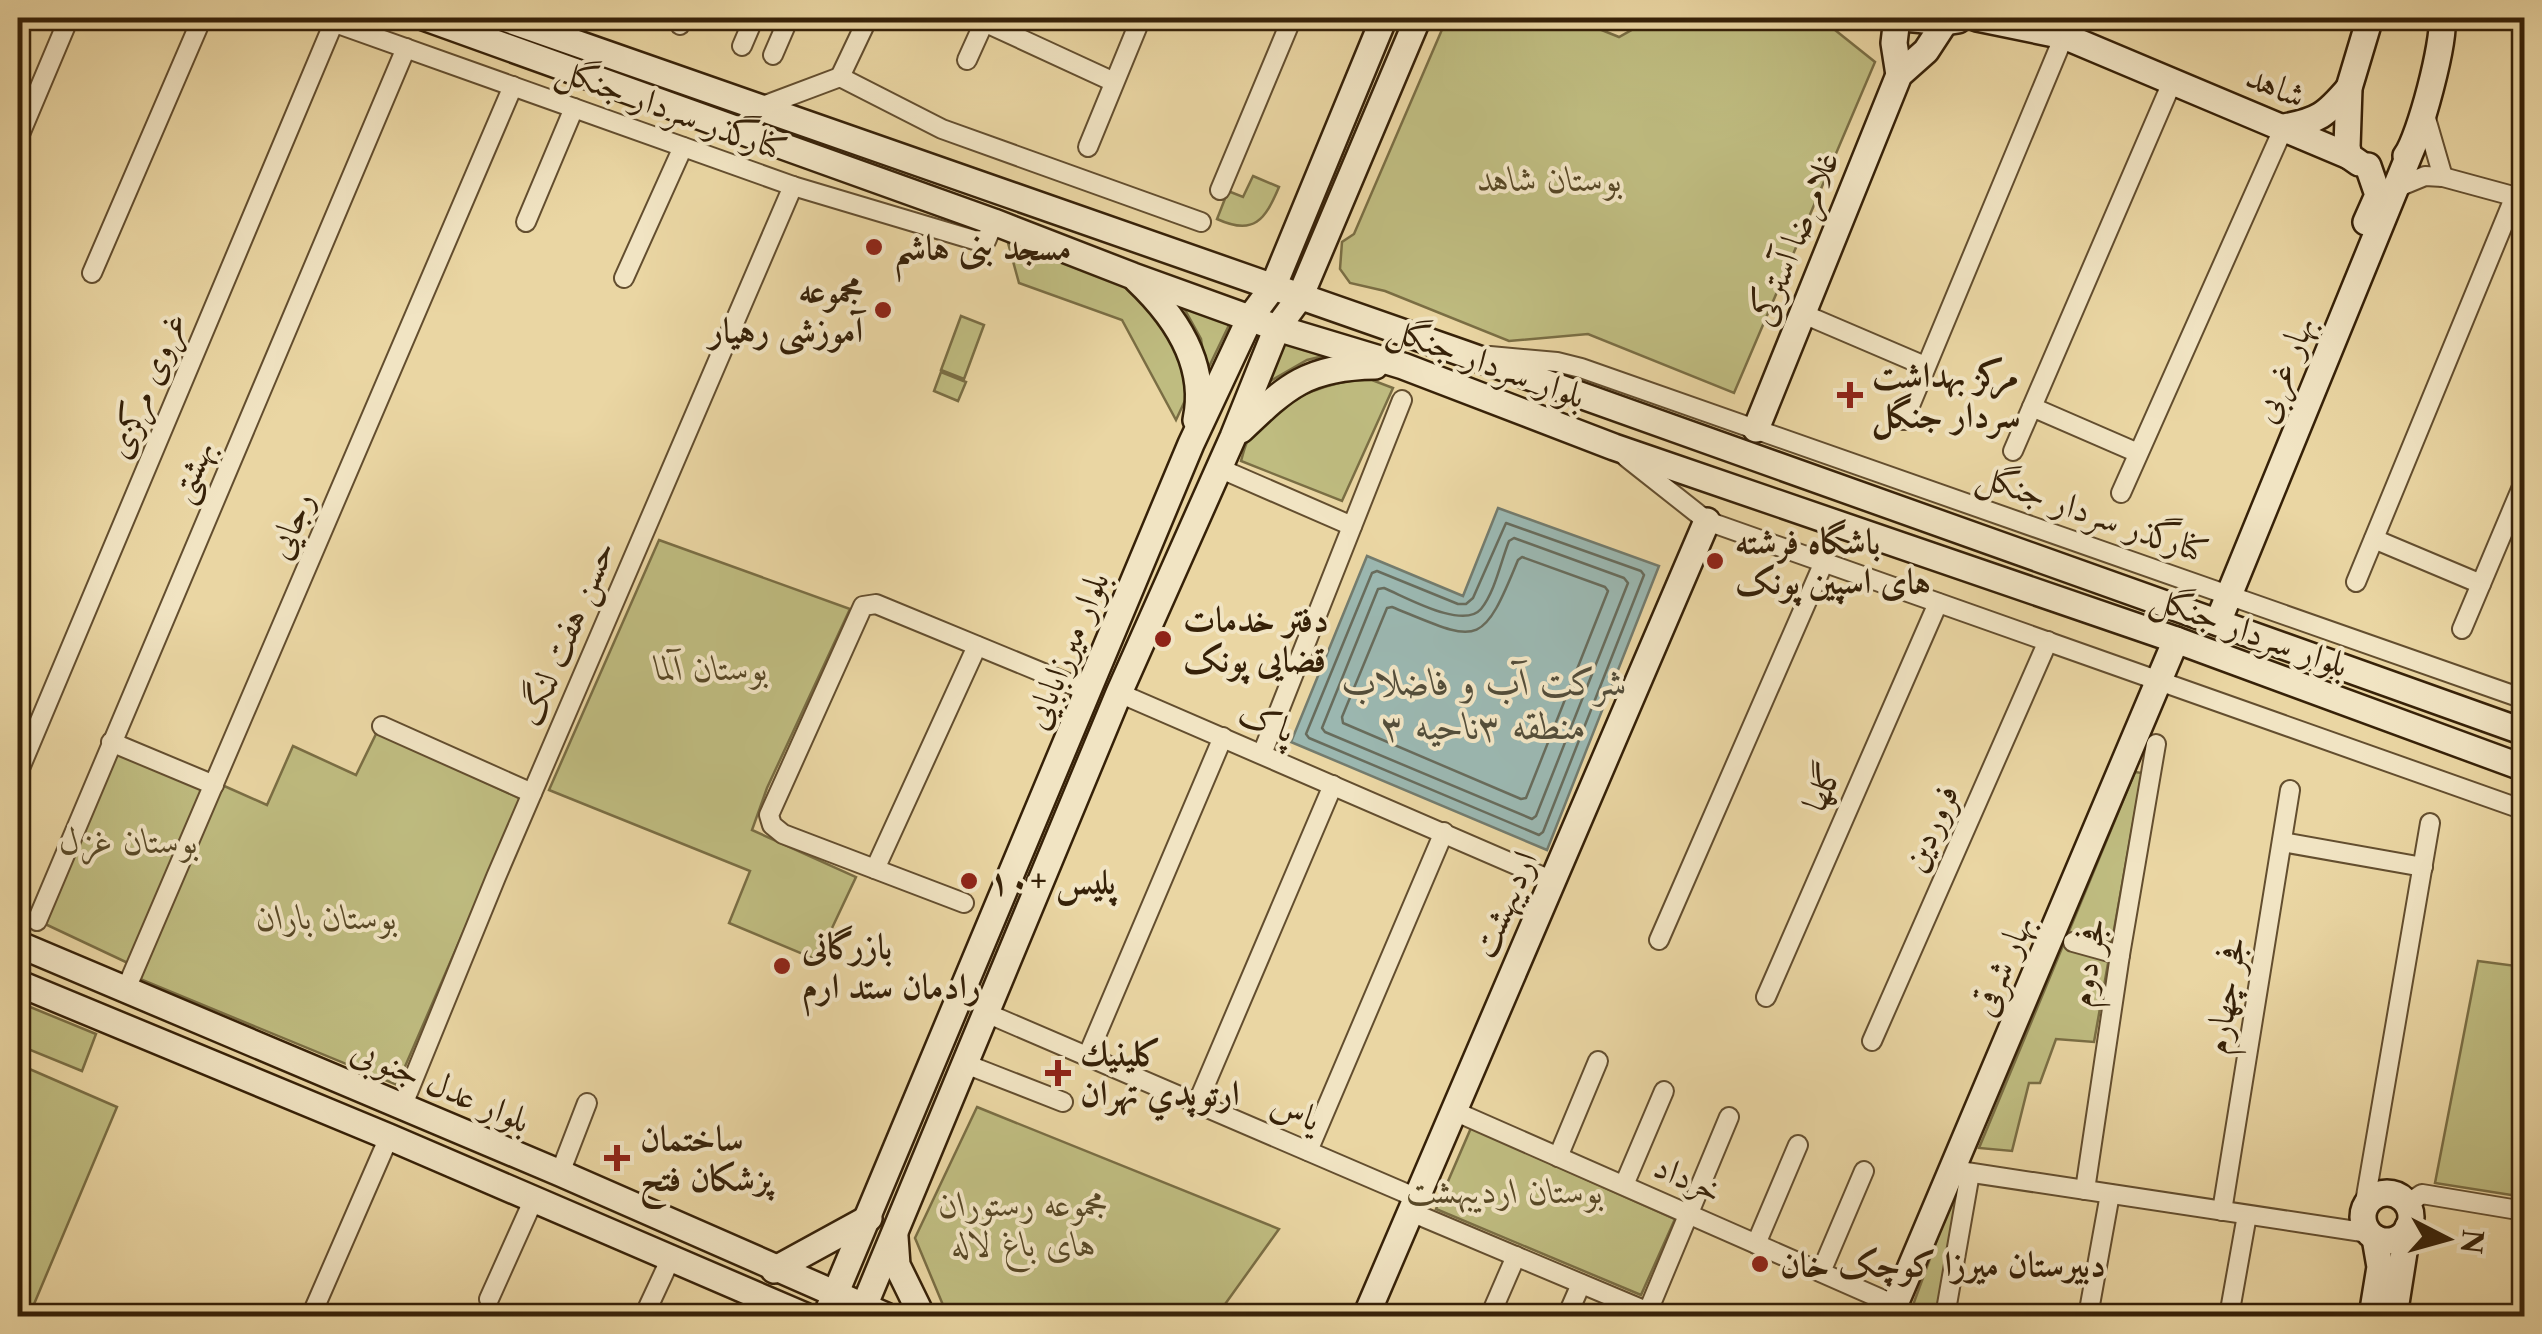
<svg xmlns="http://www.w3.org/2000/svg" width="2542" height="1334" viewBox="0 0 2542 1334" font-family="'Libre Caslon Text',Amiri,serif">
<style>
.green{fill:#bfbc80;stroke:#7a6e44;stroke-width:2.5}
.water{fill:#9bb7b0;stroke:#737b6d;stroke-width:2.5}
.lines{fill:none;stroke-linecap:round;stroke-linejoin:round}
.shore{stroke:#686c5c;stroke-width:2.5}
.street-casing{stroke:#634e2f;stroke-width:22}
.secondary-casing{stroke:#362108;stroke-width:30}
.street{stroke:#f1e4c3;stroke-width:18}
.secondary{stroke:#f1e4c3;stroke-width:25}
.poi-dot{fill:#8f2418;stroke:#f1e4c3;stroke-width:4}
.labels{text-anchor:middle;stroke-width:8;stroke-linejoin:round;paint-order:stroke}
.street-label{font-size:35px;fill:#362108;stroke:#f1e4c3}
.park-label{font-size:35px;font-style:italic;fill:#584826;stroke:#f1e4c3}
.poi-label{font-size:35px;font-weight:bold;fill:#362108;stroke:#f1e4c3;text-anchor:start}
.water-label{font-size:38px;font-style:italic;fill:#544e3a;stroke:#f1e4c3}
</style>
<rect width="100%" height="100%" fill="#ead6a3"/>
<filter id="stains"><feTurbulence type="fractalNoise" baseFrequency=".002" numOctaves="4"/><feColorMatrix values="0 0 0 0 .2 0 0 0 0 .09 0 0 0 0 .02 0 0 0 .5 -.17"/></filter>
<radialGradient id="worn" r=".72"><stop offset=".6" stop-color="#630" stop-opacity="0"/><stop offset="1" stop-color="#630" stop-opacity=".3"/></radialGradient>
<g class="green">
<path d="M1447 18H1572L1619 37 1653 18H1820L1875 62 1734 393 1588 334 1509 341 1385 291 1350 283 1340 269 1342 242 1354 234Z"/>
<path d="M1253 176 1279 187C1265 220 1254 236 1217 219L1228 191 1243 197Z"/>
<path d="M1008 243 1131 285 1149 305 1178 349 1188 394 1176 420 1122 320 1019 283Z"/>
<path d="M1180 301 1230 323 1206 373 1201 339Z"/>
<path d="M961 316 984 325 964 379 941 370Z"/>
<path d="M1279 336 1332 354 1307 360 1260 387Z"/>
<path d="M941 372 966 382 958 401 934 391Z"/>
<path d="M1355 380H1372L1393 388 1342 501 1241 461C1243 454 1245 445 1249 438 1266 405 1321 385 1355 380Z"/>
<path d="M659 540 850 609 767 788 752 830 856 877 817 960 729 923 750 871 549 790Z"/>
<path d="M377 732 521 799 397 1085 140 979 222 785 267 805 293 746 356 775Z"/>
<path d="M114 749 205 788 130 964 43 923Z"/>
<path d="M2135 772 2142 773 2094 1042 2056 1039 2040 1083H2029L2012 1151 1979 1148Z"/>
<path d="M2478 961 2524 967V1197L2435 1183Z"/>
<path d="M18 1002 96 1034 82 1071 18 1045Z"/>
<path d="M18 1064 117 1107 29 1316H18Z"/>
<path d="M977 1107 1279 1229 1223 1307 1221 1316H971L943 1305 915 1238Z"/>
<path d="M1471 1128 1675 1219 1641 1295 1436 1209Z"/>
<path d="M1958 1182 1963 1185 1939 1316H1909Z"/>
</g>
<path class="water" d="M1498 508 1659 566 1547 850 1291 742 1367 556 1463 596Z"/>
<g class="lines">
<g class="shore">
<path d="M1506 523 1641 571 1644 575 1543 832 1539 835 1309 738 1306 734 1372 573 1377 571 1458 604H1466L1473 598Z"/>
<path d="M1514 538 1624 578 1628 583 1536 816 1532 819 1325 732 1322 728 1378 589 1384 588C1406 597 1463 630 1481 609 1495 592 1501 561 1509 541Z"/>
<path d="M1522 557 1605 587 1608 591 1526 798 1521 799 1343 723 1342 717 1387 608 1392 607C1478 642 1481 651 1518 560Z"/>
</g>
<g class="street-casing">
<g id="street">
<path d="M321 18 793 186 974 240 986 241 994 222"/>
<path d="M984 22 1114 82"/>
<path d="M680 25 683 18"/>
<path d="M742 46 754 18"/>
<path d="M773 55 789 18"/>
<path d="M967 60 986 18"/>
<path d="M840 77 868 18"/>
<path d="M760 107 840 77 942 129 1201 222"/>
<path d="M2425 115 2443 177"/>
<path d="M18 139 69 18"/>
<path d="M1088 147 1141 18"/>
<path d="M2396 188 2425 176 2443 177 2524 199"/>
<path d="M1220 190 1292 18"/>
<path d="M526 222 574 108"/>
<path d="M92 273 202 18"/>
<path d="M624 278 683 147"/>
<path d="M1801 313 1925 366"/>
<path d="M1490 356 1557 362 1581 368 2524 699"/>
<path d="M2032 407 2138 453"/>
<path d="M1904 420 2064 36"/>
<path d="M2013 451 2173 80"/>
<path d="M1626 457 1707 521 2524 810"/>
<path d="M1228 472 1352 526"/>
<path d="M2121 493 2284 127"/>
<path d="M2374 539 2481 584"/>
<path d="M2356 582 2515 196"/>
<path d="M2462 629 2524 482"/>
<path d="M1119 693 1553 881"/>
<path d="M382 726 532 793"/>
<path d="M111 742 214 785"/>
<path d="M1262 754 1402 400"/>
<path d="M18 773 334 22"/>
<path d="M2282 842 2423 867"/>
<path d="M875 869 977 646"/>
<path d="M964 903 783 834 772 825 769 815 863 606 876 604 1087 691"/>
<path d="M37 921 406 48"/>
<path d="M1659 940 1824 562"/>
<path d="M2073 942 2120 955"/>
<path d="M126 989 513 86"/>
<path d="M1766 997 1938 603"/>
<path d="M984 1012 1417 1198"/>
<path d="M1872 1041 2048 641"/>
<path d="M1087 1057 1223 737"/>
<path d="M963 1063 1063 1102"/>
<path d="M1197 1104 1333 785"/>
<path d="M402 1107 496 877 793 186"/>
<path d="M1454 1111 1895 1305"/>
<path d="M1308 1151 1444 832"/>
<path d="M1558 1157 1598 1061"/>
<path d="M1953 1170 2369 1233"/>
<path d="M560 1173 587 1103"/>
<path d="M1624 1185 1664 1091"/>
<path d="M2085 1190 2120 955 2156 744"/>
<path d="M2407 1204 2422 1194 2524 1211"/>
<path d="M2364 1208 2430 823"/>
<path d="M2222 1211 2290 790"/>
<path d="M1411 1212 1658 1316"/>
<path d="M1756 1244 1798 1145"/>
<path d="M1821 1272 1864 1171"/>
<path d="M489 1299 533 1201"/>
<path d="M311 1316 389 1137"/>
<path d="M644 1316 670 1260"/>
<path d="M1490 1316 1516 1256"/>
<path d="M1567 1316 1581 1284"/>
<path d="M1646 1316 1729 1117"/>
<path d="M1945 1316 1970 1173"/>
<path d="M2088 1316 2110 1194"/>
<path d="M2229 1316 2247 1215"/>
</g>
</g>
<g class="secondary-casing">
<g id="secondary">
<path d="M426 18 994 222 1133 276 1277 328 1403 366 1614 447 2176 640 2524 768"/>
<path d="M504 18 1465 354 2524 732"/>
<path d="M1897 18 1894 43 1899 75"/>
<path d="M1904 18 1945 22 1958 20"/>
<path d="M1977 18 2064 36 2349 156"/>
<path d="M2284 127C2318 121 2326 115 2349 88"/>
<path d="M2406 156C2420 137 2445 41 2442 18"/>
<path d="M2359 163 2349 156 2347 147 2349 88 2370 18"/>
<path d="M2366 222 2378 195 2368 166"/>
<path d="M1137 280C1176 317 1208 364 1196 420"/>
<path d="M1756 429 1899 75 1926 51 1945 22"/>
<path d="M1241 430C1287 386 1307 367 1375 366"/>
<path d="M2218 622 2414 143"/>
<path d="M18 944 560 1173 886 1316"/>
<path d="M18 983 389 1137 805 1316"/>
<circle cx="2387" cy="1217" r="24"/>
<path d="M895 1237 897 1265 922 1316"/>
<path d="M774 1270 869 1218"/>
<path d="M826 1316 1191 444 1250 318 1273 287 1384 18"/>
<path d="M860 1316 1119 693 1233 437 1277 328 1300 297 1418 18"/>
<path d="M1366 1316 1707 521"/>
<path d="M1890 1316 2176 640"/>
<path d="M2372 1316 2380 1267 2375 1238"/>
<path d="M2394 1316 2408 1227"/>
</g>
</g>
<use href="#street" class="street"/>
<use href="#secondary" class="secondary"/>
</g>
<g class="poi-dot">
<circle cx="874" cy="247" r="10"/>
<circle cx="883" cy="310" r="10"/>
<path d="M1845 380h10v10h10v10h-10v10h-10v-10h-10v-10h10z"/>
<circle cx="1715" cy="561" r="10"/>
<circle cx="1163" cy="639" r="10"/>
<circle cx="969" cy="881" r="10"/>
<circle cx="782" cy="966" r="10"/>
<path d="M1053 1058h10v10h10v10h-10v10h-10v-10h-10v-10h10z"/>
<path d="M612 1143h10v10h10v10h-10v10h-10v-10h-10v-10h10z"/>
<circle cx="1760" cy="1264" r="10"/>
</g>
<g class="labels">
<g class="street-label">
<text transform="translate(2276 86) rotate(23)" y="12">شاهد</text>
<text transform="translate(672 109) rotate(20)" y="12">کنارگذر سردار جنگل</text>
<text transform="translate(1794 238) rotate(-68)" y="12">غلامرضا آسترکی</text>
<text transform="translate(1487 362) rotate(20)" y="12">بلوار سردار جنگل</text>
<text transform="translate(2283 369) rotate(-68)" y="12">بهار غربی</text>
<text transform="translate(146 385) rotate(-67)" y="12">غروی مرکزی</text>
<text transform="translate(191 471) rotate(-67)" y="12">بهشتی</text>
<text transform="translate(2093 513) rotate(19)" y="12">کنارگذر سردار جنگل</text>
<text transform="translate(290 525) rotate(-67)" y="12">رجایی</text>
<text transform="translate(2250 631) rotate(20)" y="12">بلوار سردار جنگل</text>
<text transform="translate(566 633) rotate(-67)" y="12">حسن هفت لنگ</text>
<text transform="translate(1066 650) rotate(-67)" y="12">بلوار میرزابابایی</text>
<text transform="translate(1267 721) rotate(23)" y="12">پاک</text>
<text transform="translate(1822 787) rotate(-66)" y="12">گلها</text>
<text transform="translate(1930 828) rotate(-66)" y="12">فروردین</text>
<text transform="translate(1504 904) rotate(-66)" y="12">اردیبهشت</text>
<text transform="translate(2087 962) rotate(-81)" y="12">فجر دوم</text>
<text transform="translate(2002 965) rotate(-67)" y="12">بهار شرقی</text>
<text transform="translate(2225 995) rotate(-81)" y="12">فجر چهارم</text>
<text transform="translate(441 1085) rotate(23)" y="12">بلوار عدل جنوبی</text>
<text transform="translate(1296 1111) rotate(23)" y="12">یاس</text>
<text transform="translate(1688 1178) rotate(24)" y="12">خرداد</text>
</g>
<g class="park-label">
<text x="1550" y="191">بوستان شاهد</text>
<text x="712" y="680">بوستان آلما</text>
<text x="129" y="853">بوستان غزل</text>
<text x="327" y="929">بوستان باران</text>
<text x="1505" y="1203">بوستان اردیبهشت</text>
<text x="1024" y="1216">مجموعه رستوران<tspan x="1024" dy="40">های باغ لاله</tspan></text>
</g>
<g class="poi-label">
<text x="894" y="259">مسجد بنی هاشم</text>
<text x="863" y="302" text-anchor="end">مجموعه<tspan x="863" dy="40">آموزشی رهیار</tspan></text>
<text x="1872" y="387">مرکز بهداشت<tspan x="1872" dy="40">سردار جنگل</tspan></text>
<text x="1735" y="553">باشگاه فرشته<tspan x="1735" dy="40">های اسپین پونک</tspan></text>
<text x="1183" y="631">دفتر خدمات<tspan x="1183" dy="40">قضایی پونک</tspan></text>
<text x="989" y="893">پلیس +۱۰</text>
<text x="802" y="958">بازرگانی<tspan x="802" dy="40">رادمان ستد ارم</tspan></text>
<text x="1080" y="1065">كلينيك<tspan x="1080" dy="40">ارتوپدي تهران</tspan></text>
<text x="640" y="1150">ساختمان<tspan x="640" dy="40">پزشکان فتح</tspan></text>
<text x="1780" y="1276">دبیرستان میرزا کوچک خان</text>
</g>
<g class="water-label">
<text x="1485" y="695">شرکت آب و فاضلاب<tspan x="1485" dy="44">منطقه ۳ناحیه ۳</tspan></text>
</g>
</g>
<rect width="2542" height="1334" fill="none" stroke="#ead6a3" stroke-width="60"/>
<rect x="20" y="20" width="2502" height="1294" fill="none" stroke="#362108" stroke-width="5"/>
<rect x="30" y="30" width="2482" height="1274" fill="none" stroke="#362108" stroke-width="2.5"/>
<g transform="translate(2447 1239) rotate(96)" stroke="#f1e4c3" stroke-width="8" paint-order="stroke">
<path d="M0-8L18 38L0 25L-18 38Z" fill="#362108"/>
<text y="-15" font-size="28" font-weight="bold" text-anchor="middle" fill="#362108">N</text>
</g>
<rect width="100%" height="100%" filter="url(#stains)"/>
<rect width="100%" height="100%" fill="url(#worn)"/>
</svg>
